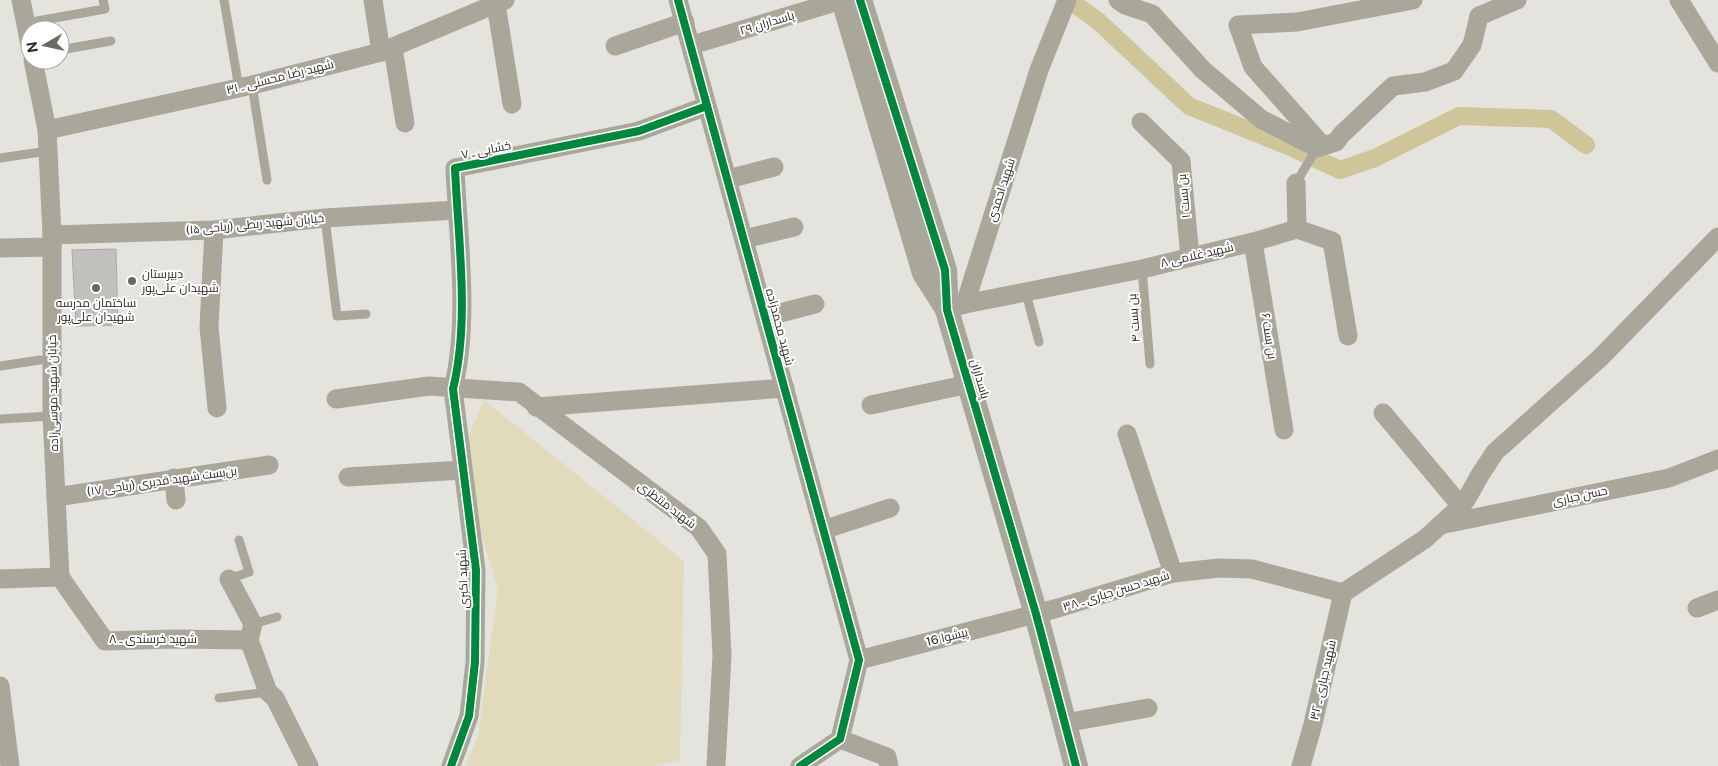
<svg xmlns="http://www.w3.org/2000/svg" width="1718" height="766" viewBox="0 0 1718 766" font-family="'Public Sans',Cairo,sans-serif">
<style>
.green{fill:#e1dbbc}
.lines{fill:none;stroke-linecap:round;stroke-linejoin:round}
.canal{stroke:#cec699;stroke-width:18}
.building{fill:#c1c0bc;stroke:#abaaa6}
.service{stroke:#a9a79a;stroke-width:9}
.minor{stroke:#a9a79a;stroke-width:19}
.tertiary{stroke:#a9a79a;stroke-width:24}
.cycleway-casing{stroke:#fff;stroke-width:11}
.cycleway{stroke:#00873e;stroke-width:8}
.poi-dot{fill:#6a6965;stroke:#fff;stroke-width:2}
.labels{text-anchor:middle;stroke-width:4;stroke-linejoin:round;paint-order:stroke}
.street-label{font-size:12px;fill:#282724;stroke:#fff}
.poi-label{font-size:12px;fill:#282724;stroke:#fff;text-anchor:start}
</style>
<rect width="100%" height="100%" fill="#e4e3de"/>
<path class="green" d="M484 400 684 561 680 760 653 766H466L478 736 498 588 458 461Z"/>
<g class="lines">
<path class="canal" d="M1069 0 1098 21 1189 106 1293 148 1340 170 1375 158 1459 116 1551 119 1586 145"/>
</g>
<path class="building" d="M116 249 118 325 76 326 72 250Z"/>
<g class="lines">
<g class="service">
<path d="M224 0 239 88"/>
<path d="M26 23 105 9 103 0"/>
<path d="M60 50 111 41"/>
<path d="M252 85 267 180"/>
<path d="M0 158 48 151"/>
<path d="M1296 183 1317 148"/>
<path d="M325 218 337 316 366 314"/>
<path d="M1142 269 1150 364"/>
<path d="M1026 293 1039 342"/>
<path d="M0 366 40 360"/>
<path d="M0 419 52 416"/>
<path d="M229 579 249 572 239 540"/>
<path d="M253 624 277 617"/>
<path d="M219 698 268 692"/>
</g>
<g class="minor">
<path d="M21 0 30 45"/>
<path d="M373 0 381 52"/>
<path d="M678 0 859 660 840 739 800 766"/>
<path d="M1118 0 1125 5 1152 14 1203 70 1261 119 1317 148 1336 142 1341 135 1393 86 1425 82 1454 71 1472 45 1479 16"/>
<path d="M1679 0 1718 63"/>
<path d="M496 4 512 104"/>
<path d="M1479 16 1517 0"/>
<path d="M692 45 842 0"/>
<path d="M615 46 685 22"/>
<path d="M393 48 405 123"/>
<path d="M33 60 47 130 52 235V416L60 577"/>
<path d="M1141 122 1181 161 1190 257"/>
<path d="M47 130 252 85 381 52 505 0"/>
<path d="M1323 146 1253 67 1238 25 1297 22 1413 0"/>
<path d="M728 179 774 167"/>
<path d="M1296 183 1297 229"/>
<path d="M214 230 209 327 217 408"/>
<path d="M52 235 214 230 325 218 457 210"/>
<path d="M744 239 794 227"/>
<path d="M1253 242 1284 430"/>
<path d="M0 248 52 247"/>
<path d="M965 304 1142 269 1253 242 1297 229 1332 241 1348 336"/>
<path d="M955 307 965 304 1039 70 1067 0"/>
<path d="M765 317 815 304"/>
<path d="M336 399 429 386 519 392 699 528 717 554 722 655 716 766"/>
<path d="M871 405 969 384"/>
<path d="M536 407 785 388"/>
<path d="M1383 413 1461 506"/>
<path d="M1127 434 1173 573"/>
<path d="M348 477 463 470"/>
<path d="M174 478 176 500"/>
<path d="M56 497 269 465"/>
<path d="M1440 525 1669 478 1718 459"/>
<path d="M823 530 890 508"/>
<path d="M60 577 105 641 175 639 249 640"/>
<path d="M0 579 60 577"/>
<path d="M229 579 253 624 249 640"/>
<path d="M1343 593 1425 539 1461 506 1466 500 1480 475 1495 452 1600 358 1718 237"/>
<path d="M1697 608 1718 600"/>
<path d="M249 640 268 692 275 698 309 766"/>
<path d="M859 660 1058 608 1173 573 1219 568 1252 569 1343 593"/>
<path d="M0 686 10 766"/>
<path d="M1065 723 1148 708"/>
<path d="M840 739 887 757 889 766"/>
<path d="M451 766 469 716 475 662 476 570 453 389C470 320 458 239 455 168L639 131 707 106"/>
<path d="M1301 766 1313 724 1343 593"/>
</g>
<g class="tertiary">
<path d="M843 0 924 273 945 306"/>
<path d="M860 0 945 270 947 310 1036 614 1076 766"/>
</g>
<g class="cycleway-casing">
<g id="cycleway">
<path d="M678 0 859 660 840 739 800 766"/>
<path d="M860 0 945 270 947 310 1036 614 1076 766"/>
<path d="M451 766 469 716 475 662 476 570 453 389C470 320 458 239 455 168L639 131 707 106"/>
</g>
</g>
<use href="#cycleway" class="cycleway"/>
</g>
<g class="poi-dot">
<circle cx="132" cy="281" r="5"/>
<circle cx="96" cy="288" r="5"/>
</g>
<g class="labels">
<g class="street-label">
<text transform="translate(767 23) rotate(-17)" y="4">پاسداران ۲۹</text>
<text transform="translate(280 77) rotate(-14)" y="4">شهید رضا محسنی ـ ۳۱</text>
<text transform="translate(486 150) rotate(-11)" y="4">خشایی ـ ۷</text>
<text transform="translate(1001 190) rotate(-72)" y="4">شهید احمدی</text>
<text transform="translate(1184 196) rotate(-96)" y="4">بن بست ۱</text>
<text transform="translate(255 224) rotate(-5)" y="4">خیابان شهید ربطی (ریاحی ۱۵)</text>
<text transform="translate(1197 255) rotate(-13)" y="4">۸ شهید غلامی</text>
<text transform="translate(1134 318) rotate(-95)" y="4">بن بست ۴</text>
<text transform="translate(780 327) rotate(75)" y="4">شهید محمدزاده</text>
<text transform="translate(1269 336) rotate(81)" y="4">بن بست ۶</text>
<text transform="translate(980 379) rotate(74)" y="4">پاسداران</text>
<text transform="translate(53 393) rotate(-91)" y="4">خیابان شهید موسی‌زاده</text>
<text transform="translate(162 481) rotate(-8)" y="4">بن‌بست شهید قدیری (ریاحی ۱۷)</text>
<text transform="translate(1580 496) rotate(-12)" y="4">حسن جباری</text>
<text transform="translate(667 505) rotate(37)" y="4">شهید منتظری</text>
<text transform="translate(463 579) rotate(-93)" y="4">شهید اکبری</text>
<text transform="translate(1116 591) rotate(-17)" y="4">شهید حسن جباری ـ ۳۸</text>
<text transform="translate(947 637) rotate(-14)" y="4">پیشوا 16</text>
<text x="153" y="643">شهید خرسندی ـ ۸</text>
<text transform="translate(1323 680) rotate(-77)" y="4">شهید جباری ـ ۳۲</text>
</g>
<g class="poi-label">
<text x="142" y="278">دبیرستان<tspan x="142" dy="14">شهیدان علی‌پور</tspan></text>
<text x="96" y="307" text-anchor="middle">ساختمان مدرسه<tspan x="96" dy="14">شهیدان علی‌پور</tspan></text>
</g>
</g>
<g transform="translate(45 45) rotate(261)"><circle r="24" fill="#ffffff" stroke="#a9a9a7"/>
<path d="M0-4L9 19L0 12L-9 19Z" fill="#6a6965"/>
<text y="-8" font-size="14" font-weight="bold" text-anchor="middle" fill="#282724">N</text>
</g>
</svg>
